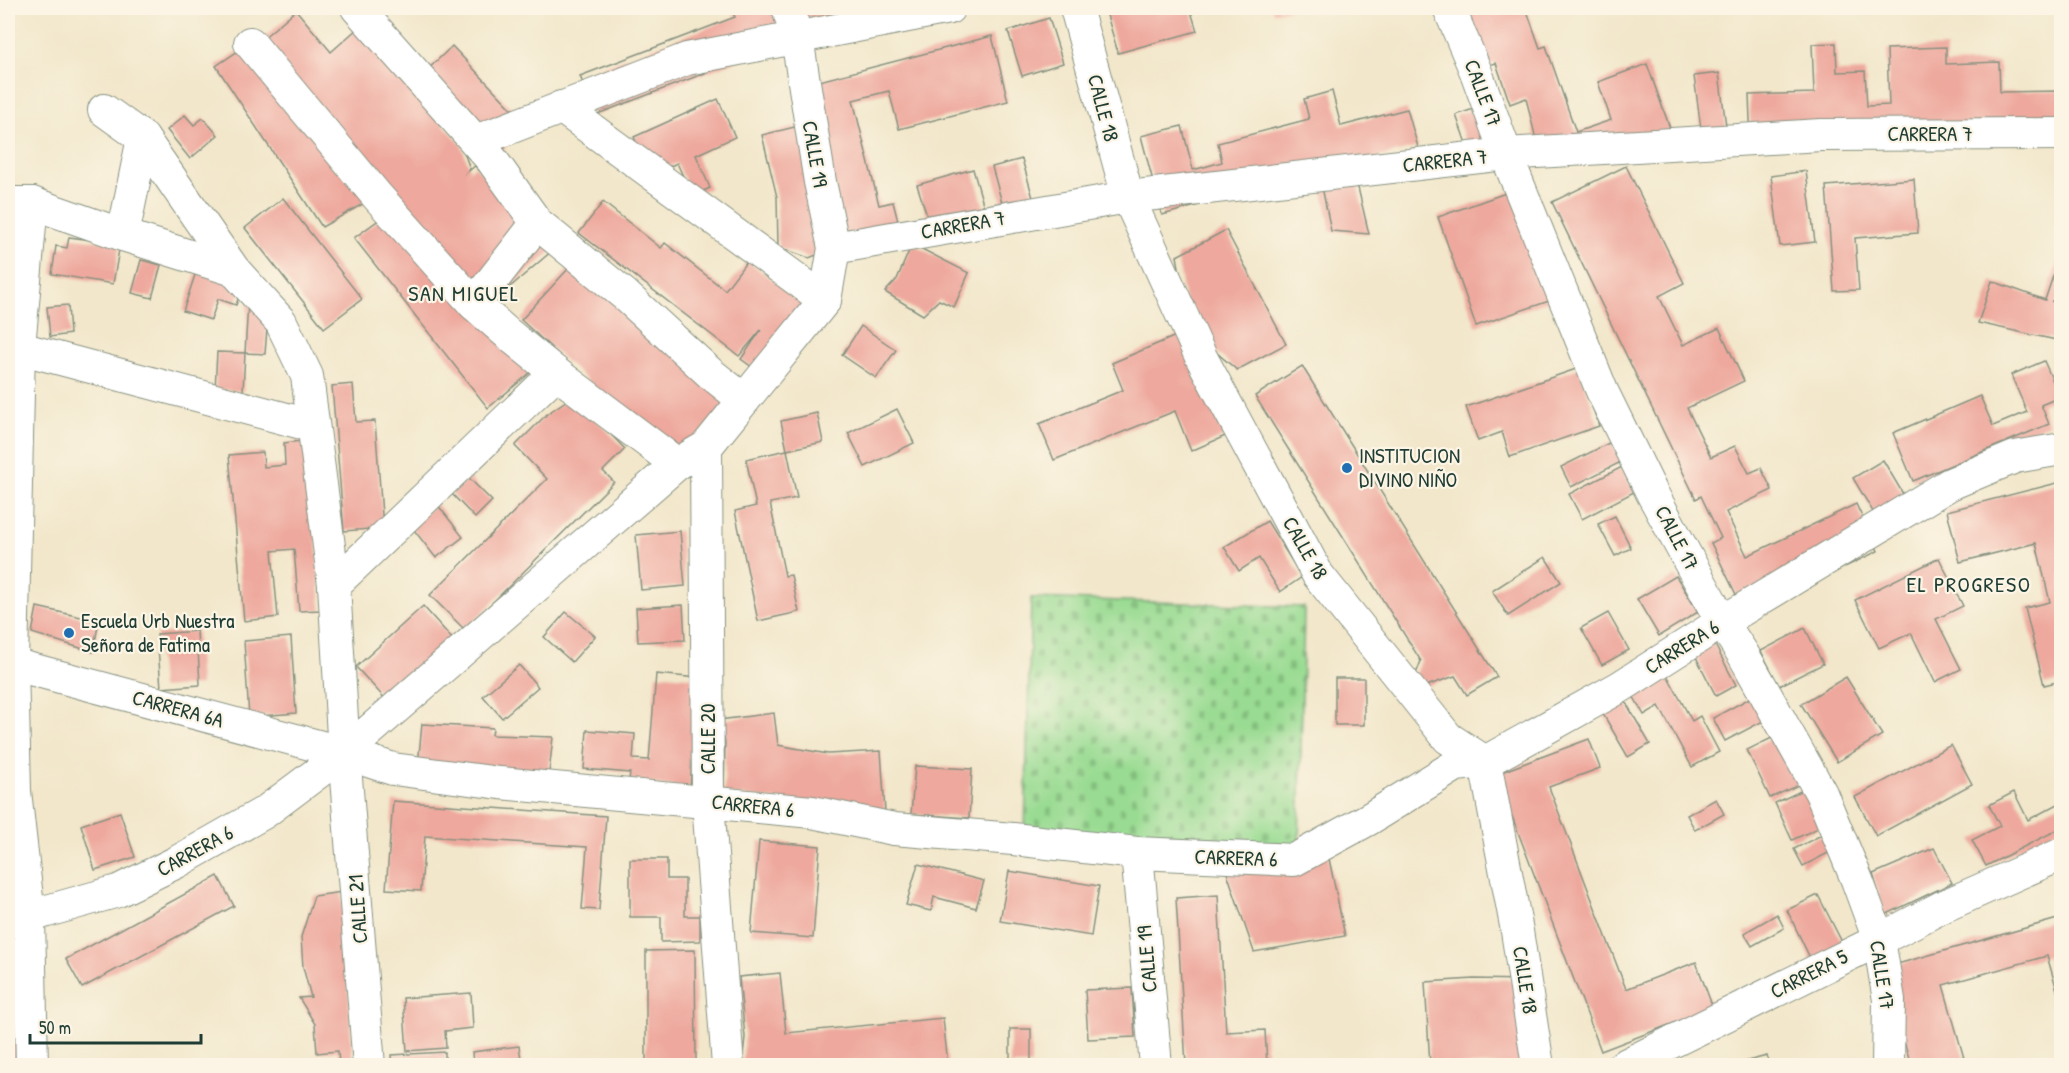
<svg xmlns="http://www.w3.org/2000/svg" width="2069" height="1073" viewBox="0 0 2069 1073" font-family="'Patrick Hand',sans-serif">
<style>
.cemetery{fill:url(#cemetery-stones);stroke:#5c8c63;stroke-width:1.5}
.building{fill:#eea89d}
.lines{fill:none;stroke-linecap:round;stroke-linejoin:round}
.minor-casing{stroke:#889280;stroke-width:34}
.minor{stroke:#fff;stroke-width:32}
.poi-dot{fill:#1f6fb2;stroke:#fcf5e5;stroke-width:2}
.labels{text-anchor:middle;stroke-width:4.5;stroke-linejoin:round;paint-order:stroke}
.street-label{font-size:21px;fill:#1f3d34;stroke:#fcf5e5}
.poi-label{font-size:21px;fill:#1f3d34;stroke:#fcf5e5;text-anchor:start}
.neighbourhood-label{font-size:22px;letter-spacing:1.5px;fill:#1f3d34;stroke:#fcf5e5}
</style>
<defs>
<pattern id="cemetery-stones" width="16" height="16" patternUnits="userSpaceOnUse" patternTransform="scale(1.5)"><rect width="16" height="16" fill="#99db92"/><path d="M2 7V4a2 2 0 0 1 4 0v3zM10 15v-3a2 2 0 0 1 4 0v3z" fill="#83bd7e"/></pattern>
</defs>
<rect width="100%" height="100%" fill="#fcf5e5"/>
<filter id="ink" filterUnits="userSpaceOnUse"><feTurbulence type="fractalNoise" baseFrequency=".0167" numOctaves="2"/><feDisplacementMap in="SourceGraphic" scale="12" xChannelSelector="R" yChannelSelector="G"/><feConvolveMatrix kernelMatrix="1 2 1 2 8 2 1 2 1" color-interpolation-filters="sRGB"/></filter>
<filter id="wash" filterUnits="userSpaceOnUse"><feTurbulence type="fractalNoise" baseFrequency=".008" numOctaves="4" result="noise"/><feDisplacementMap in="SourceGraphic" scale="24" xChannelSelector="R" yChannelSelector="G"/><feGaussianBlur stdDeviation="1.35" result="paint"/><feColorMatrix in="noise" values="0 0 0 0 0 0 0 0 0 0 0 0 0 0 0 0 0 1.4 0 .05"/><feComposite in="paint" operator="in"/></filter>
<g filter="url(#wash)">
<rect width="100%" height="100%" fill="#f2e7cb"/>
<path class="cemetery" d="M1031 598 1304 607 1299 847 1025 831Z"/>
<g id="blocks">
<g class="building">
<path d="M731 8H785L797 38 595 115 580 76 735 17Z"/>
<path d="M803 8H841L849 28 816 40Z"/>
<path d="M1105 8H1190L1197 31 1118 53Z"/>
<path d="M1272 8H1290V9L1273 12Z"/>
<path d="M1449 8H1526L1540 48 1546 46 1576 132 1611 120 1598 82 1647 64 1671 131 1539 152 1526 98 1510 104 1496 63 1489 65Z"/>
<path d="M296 10 331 52 358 28 461 144 470 169 465 174 475 166 553 250 489 305 261 40Z"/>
<path d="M1049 18 1063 63 1022 76 1008 31Z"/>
<path d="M992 36 1008 101 899 129 889 91 853 100 879 205 893 202 902 237 834 248 809 258 778 247 777 197 762 135 803 125 804 85Z"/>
<path d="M250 43 377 196 322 227 216 66Z"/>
<path d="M1836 43 1837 72 1865 71 1867 106 1889 105 1887 49 1946 47V64L1999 62 2000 92 2061 91V134L1751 145 1749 95 1814 93 1812 44Z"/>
<path d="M452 46 528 126 492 160 420 77Z"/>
<path d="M1719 73 1728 141 1703 144 1694 76Z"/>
<path d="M1332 91 1341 126 1407 109 1418 147 1379 157 1354 171 1369 234 1331 231 1320 177 1293 180 1162 215 1141 136 1182 126 1193 170 1222 162 1218 143 1309 119 1304 99Z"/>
<path d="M718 99 735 137 696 155 710 188 692 196 677 163 651 175 634 137Z"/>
<path d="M1488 104 1506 154 1474 166 1456 115Z"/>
<path d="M185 115 194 125 203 118 218 135 190 159 167 130Z"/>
<path d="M1022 159 1037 212 1007 221 992 167Z"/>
<path d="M1626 166 1684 283 1659 296 1683 345 1719 328 1744 381 1687 408 1711 457 1735 446 1749 473 1761 468 1772 490 1726 512 1747 556 1856 504 1878 551 1746 615 1711 543 1721 538 1701 496 1696 499 1552 202Z"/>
<path d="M973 169 987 218 932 231 917 185Z"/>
<path d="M1806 171 1815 242 1780 246 1771 176Z"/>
<path d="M1914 179 1918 233 1855 238 1859 290 1834 291 1826 186Z"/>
<path d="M1517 189 1555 299 1476 326 1438 217Z"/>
<path d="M283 198 362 299 324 328 245 228Z"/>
<path d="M603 202 661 248 665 243 725 290 747 261 808 306 752 367 741 359 761 330 739 356 579 233Z"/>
<path d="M391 211 543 362 488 408 354 238Z"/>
<path d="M1226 230 1286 344 1237 370 1190 330 1232 433 1191 451 1175 411 1054 460 1039 424 1123 390 1112 363 1190 330 1177 256Z"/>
<path d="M69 237 120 244 113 284 52 274 56 246 67 248Z"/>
<path d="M912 244 969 273 954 307 939 300 923 315 885 292 897 279Z"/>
<path d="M2061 252V303L2051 301 2061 304V341L1978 323 1992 281 2045 300Z"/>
<path d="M581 255 744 400 676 454 657 430 650 438 521 320Z"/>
<path d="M141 260 161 265 152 298 132 293Z"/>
<path d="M196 272 242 287 236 305 218 299 211 320 183 311Z"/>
<path d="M248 302 269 303 265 354 245 353Z"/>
<path d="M68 305 70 334 50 337 47 307Z"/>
<path d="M861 326 896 350 876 378 842 355Z"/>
<path d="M217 352 245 353 243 391 215 389Z"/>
<path d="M2044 361 2060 397 2041 405 2049 424 1913 481 1893 433 1980 396 1993 426 2027 412 2011 375Z"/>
<path d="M1302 366 1497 677 1467 695 1455 676 1409 692 1421 661 1255 396Z"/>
<path d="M1579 368 1599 426 1510 457 1502 432 1478 441 1466 407Z"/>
<path d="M353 384 356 422 375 421 383 528 344 531 332 386Z"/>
<path d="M573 396 625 449 603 471 614 482 465 630 430 595 547 479 515 446 547 414Z"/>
<path d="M897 409 914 443 865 467 848 433Z"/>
<path d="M817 413 823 442 787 450 781 421Z"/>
<path d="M310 440 321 610 299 611 294 549 272 551 278 617 244 621 229 455 263 452 264 467 285 465 284 443Z"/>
<path d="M1611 442 1621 462 1571 487 1561 467Z"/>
<path d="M787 450 797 498 770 503 785 576 791 575 799 612 758 621 735 511 756 506 746 459Z"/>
<path d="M1883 460 1912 509 1882 527 1853 478Z"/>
<path d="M1622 467 1634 492 1582 519 1569 494Z"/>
<path d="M469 478 492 501 475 518 452 494Z"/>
<path d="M2061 482V681L2044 685 2025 608 2050 602 2036 543 1960 562 1947 511Z"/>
<path d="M437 504 463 537 436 558 410 525Z"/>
<path d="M1615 516 1631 548 1615 556 1598 524Z"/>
<path d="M1267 521 1302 577 1280 592 1259 558 1239 571 1224 547Z"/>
<path d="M680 531 685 586 641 590 636 535Z"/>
<path d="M1545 557 1561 582 1508 616 1492 591Z"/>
<path d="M1939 558 1963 606 1936 619 1961 669 1935 682 1911 633 1879 648 1855 600Z"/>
<path d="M1676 576 1698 612 1659 636 1637 599Z"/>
<path d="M683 605 685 640 638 642 636 608Z"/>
<path d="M423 606 456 643 389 703 356 667Z"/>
<path d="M37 607 99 621 93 652 32 633Z"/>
<path d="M566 612 595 636 572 662 544 637Z"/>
<path d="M1608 613 1629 650 1602 665 1581 628Z"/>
<path d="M1805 628 1823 664 1779 686 1761 651Z"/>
<path d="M197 631 200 685 161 688 157 634Z"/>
<path d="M291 637 296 713 249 717 244 641Z"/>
<path d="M1714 643 1736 685 1716 696 1694 653Z"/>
<path d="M519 665 538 687 502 718 483 696Z"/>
<path d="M1666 673 1692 721 1700 716 1719 752 1692 767 1659 706 1644 715 1631 692Z"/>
<path d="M656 674 698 678 690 789 629 780 630 773 584 769 587 730 635 734 633 759 649 760Z"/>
<path d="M1846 677 1882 735 1837 762 1801 704Z"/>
<rect x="1335" y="678" width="29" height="47"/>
<path d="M1757 694 1769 718 1725 741 1713 718Z"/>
<path d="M1625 701 1650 744 1628 757 1603 714Z"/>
<path d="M774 713 778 745 828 754 881 751 885 812 724 794 725 742 719 720Z"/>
<path d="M422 724 493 728 492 735 553 737 548 782 418 765Z"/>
<path d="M1780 734 1803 783 1770 798 1747 750Z"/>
<path d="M1589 739 1600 768 1549 787 1626 989 1696 962 1713 1008 1601 1051 1496 774Z"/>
<path d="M1951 745 1972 784 1876 836 1855 797Z"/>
<path d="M915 766 972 769 969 818 911 814Z"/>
<path d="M1807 788 1825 825 1792 840 1775 803Z"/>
<path d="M2014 792 2028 820 2058 804 2061 810V828L1986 866 1972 840 2000 826 1989 805Z"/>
<path d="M1716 799 1724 814 1695 830 1687 815Z"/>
<path d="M393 801 606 816 599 910 582 909 587 847 425 836 421 891 386 889Z"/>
<path d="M120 812 135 857 95 870 81 825Z"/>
<path d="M1827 832 1836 849 1803 866 1794 849Z"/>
<path d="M759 841 820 846 813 938 751 933Z"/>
<path d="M1326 844 1345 936 1254 952 1222 858Z"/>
<path d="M1934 848 1952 883 1885 915 1873 874Z"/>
<path d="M630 859H667V879H685V916H700V941L661 942V917H630Z"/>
<path d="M918 864 984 881 976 908 934 897 931 911 906 905Z"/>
<path d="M1009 871 1099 886 1091 936 1000 921Z"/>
<path d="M218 876 234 906 82 988 66 959Z"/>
<path d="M342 892 353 1065H339L338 1051 317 1053 315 1024 299 998 311 997 303 967 301 937 314 896Z"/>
<path d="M1218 895 1226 1032 1265 1030 1267 1065H1186L1176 898Z"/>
<path d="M1818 895 1844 946 1812 962 1787 910Z"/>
<path d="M1777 914 1784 928 1752 946 1744 933Z"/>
<path d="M2061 918V1004L2047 956 1943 985 1966 1065H1911L1883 968Z"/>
<path d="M695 950 696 1061H646V951Z"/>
<path d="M780 973 786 1033 943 1018 948 1065H921L920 1060 865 1065H742L745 1037 739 977Z"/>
<path d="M1474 979 1525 980 1538 1065H1430L1425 982Z"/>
<path d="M1132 988 1135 1037 1088 1039 1085 990Z"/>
<path d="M471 993 473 1028 445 1031 446 1048 407 1051 403 998Z"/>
<path d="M8 1000H17L20 1065H8Z"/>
<rect x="1010" y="1029" width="21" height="36"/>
<path d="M519 1046 522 1065H473L472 1052Z"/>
<path d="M445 1052V1065H392L391 1055Z"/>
<path d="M1767 1056 1769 1065H1732Z"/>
<rect x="249" y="1063" width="30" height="2"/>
</g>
</g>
</g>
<g filter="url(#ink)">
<use href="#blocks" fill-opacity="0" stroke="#889280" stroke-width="1.5"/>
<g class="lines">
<g class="minor-casing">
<g id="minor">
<path d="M357 8 492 160 537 223 625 295 710 373 744 400"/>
<path d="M1076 8 1128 197 1201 357 1318 575 1448 738 1485 762 1517 931 1538 1066"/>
<path d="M1449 8 1476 72 1506 154 1602 391 1652 493 1722 622 1743 654 1821 793 1857 880 1879 940 1889 1000 1888 1066"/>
<path d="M250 43 377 196 474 304 508 334 556 373 677 464"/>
<path d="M561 107 825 300"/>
<path d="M104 110 143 138 234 270 281 322 307 376 334 585 344 753 369 1066"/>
<path d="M476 141 687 59 949 8"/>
<path d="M8 203H32L123 235 234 270"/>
<path d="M32 203 19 347 12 664 15 791 29 916 32 1066"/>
<path d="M123 235 143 138"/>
<path d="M834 248 1128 197 1506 154 1821 135 2062 134"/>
<path d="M474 304 537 223"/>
<path d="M8 345 313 426"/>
<path d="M706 447 708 802 728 1066"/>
<path d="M334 585 556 373"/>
<path d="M8 663 344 753 393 769 500 783 812 812 894 829 1013 839 1137 853 1294 860 1369 819 1456 765 1485 762 1620 687 1722 622 1950 484 2015 457 2062 449"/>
<path d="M1137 853 1156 1066"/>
<path d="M8 922 118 891 177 862 265 812 344 753 677 464 706 447 825 300 834 248 820 182 797 38 788 8"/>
<path d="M1623 1066 1879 940 1942 907 2062 854"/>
</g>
</g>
<use href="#minor" class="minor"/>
</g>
</g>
<g class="poi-dot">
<circle cx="1347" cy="468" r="6"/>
<circle cx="69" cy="633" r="6"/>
</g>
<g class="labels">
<g class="street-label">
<text transform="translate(1483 93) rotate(69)" y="7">CALLE 17</text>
<text transform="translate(1103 108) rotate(75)" y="7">CALLE 18</text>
<text x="1930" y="141">CARRERA 7</text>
<text transform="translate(815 154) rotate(80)" y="7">CALLE 19</text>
<text transform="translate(1445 161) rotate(-6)" y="7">CARRERA 7</text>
<text transform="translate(963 225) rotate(-10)" y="7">CARRERA 7</text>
<text transform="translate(1677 538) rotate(62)" y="7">CALLE 17</text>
<text transform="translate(1305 548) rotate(60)" y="7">CALLE 18</text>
<text transform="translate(1682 647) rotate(-32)" y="7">CARRERA 6</text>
<text transform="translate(178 709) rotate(15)" y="7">CARRERA 6A</text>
<text transform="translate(708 739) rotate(-90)" y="7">CALLE 20</text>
<text transform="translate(753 806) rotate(6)" y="7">CARRERA 6</text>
<text transform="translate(195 851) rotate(-29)" y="7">CARRERA 6</text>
<text transform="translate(1236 858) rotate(2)" y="7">CARRERA 6</text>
<text transform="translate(358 909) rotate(-94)" y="7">CALLE 21</text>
<text transform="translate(1147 959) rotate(-95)" y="7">CALLE 19</text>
<text transform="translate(1809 974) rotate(-27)" y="7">CARRERA 5</text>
<text transform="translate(1882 975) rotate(81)" y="7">CALLE 17</text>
<text transform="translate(1525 980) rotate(81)" y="7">CALLE 18</text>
</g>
<g class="poi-label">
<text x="1359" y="463">INSTITUCION<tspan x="1359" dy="24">DIVINO NIÑO</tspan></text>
<text x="81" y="628">Escuela Urb Nuestra<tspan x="81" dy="24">Señora de Fatima</tspan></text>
</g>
<g class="neighbourhood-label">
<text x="464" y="301">SAN MIGUEL</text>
<text x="1969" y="592">EL PROGRESO</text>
</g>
</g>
<rect width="2069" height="1073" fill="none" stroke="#fcf5e5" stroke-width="30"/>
<path d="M30 1034v9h171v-9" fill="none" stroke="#1f3d34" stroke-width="3"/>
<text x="39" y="1034" font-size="18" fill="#1f3d34" stroke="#fcf5e5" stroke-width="4.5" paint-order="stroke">50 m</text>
</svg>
